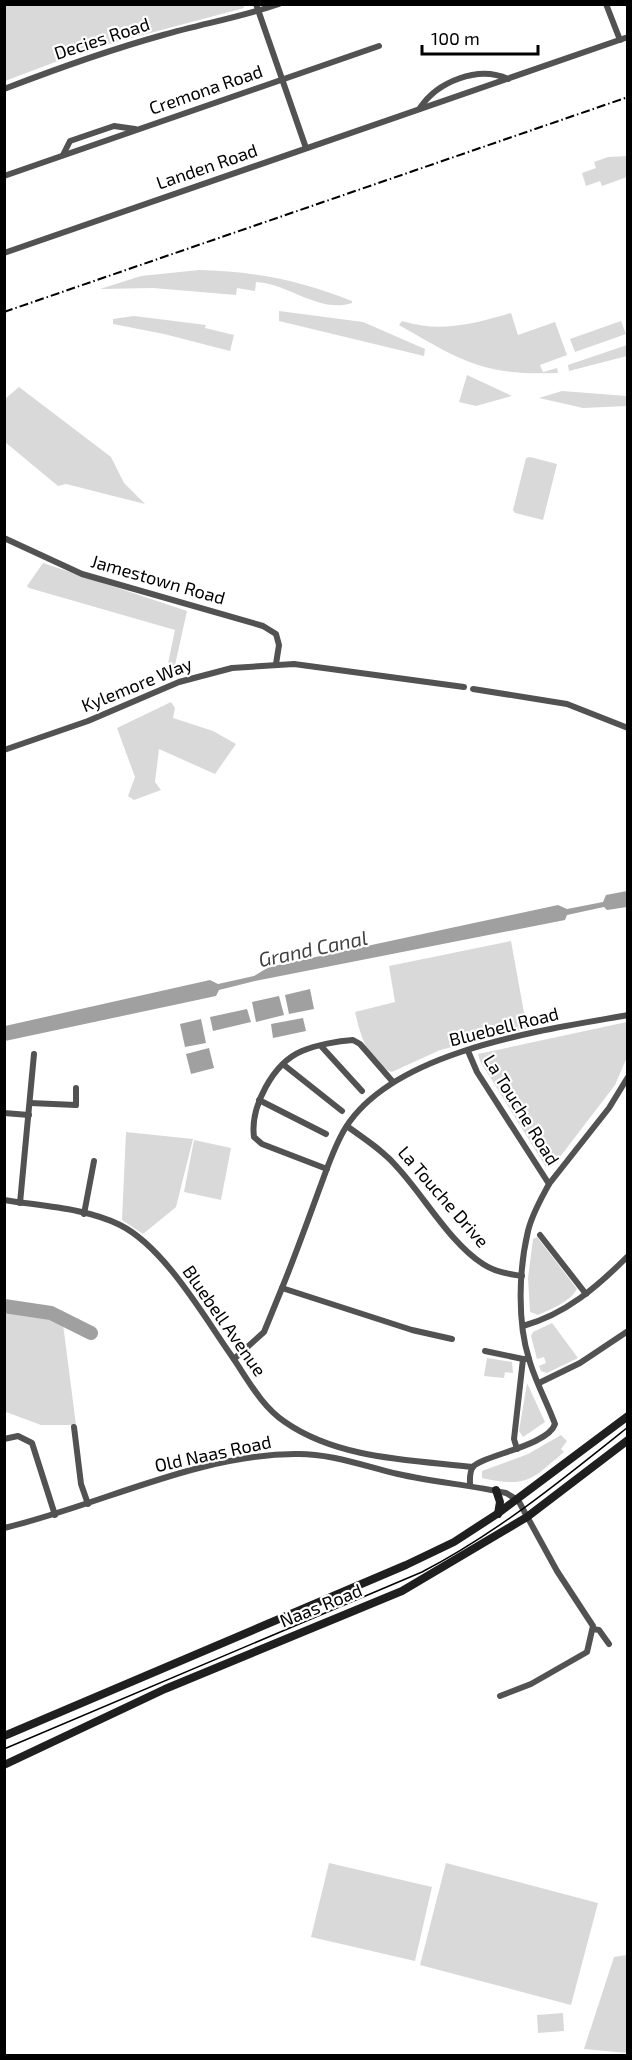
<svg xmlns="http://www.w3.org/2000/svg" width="632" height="2060" viewBox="0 0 632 2060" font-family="'Exo 2',sans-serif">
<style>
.green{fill:#d9d9d9}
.water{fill:#a0a0a0}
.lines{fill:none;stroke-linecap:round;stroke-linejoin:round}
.river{stroke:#a0a0a0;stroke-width:14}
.minor{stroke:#525252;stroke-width:6}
.secondary{stroke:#1f1f1f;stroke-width:8}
.tram{stroke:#000;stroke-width:1.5}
.rail{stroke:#000;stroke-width:2;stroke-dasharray:9 3 1.5 3;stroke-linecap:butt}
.labels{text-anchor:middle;stroke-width:4.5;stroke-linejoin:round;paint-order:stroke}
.street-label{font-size:18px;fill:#000;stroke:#fff}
.water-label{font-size:20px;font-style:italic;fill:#414141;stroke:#fff}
</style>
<rect width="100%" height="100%" fill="#fff"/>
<g class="green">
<path d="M243 4 244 8 90 49 5 81V5Z"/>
<path d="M627 156V177L602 186 600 181 586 186 582 173 596 168 594 162 608 157Z"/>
<path d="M199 270C254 271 301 281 352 301V303C320 314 287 283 256 282L255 291 237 288 236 295 153 288 100 289 141 276Z"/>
<path d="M279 311 363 322 425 349 424 356 279 321Z"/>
<path d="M511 313 518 335 555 322 567 355 540 365 543 372 557 368 558 373C483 376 462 361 399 325L402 321C440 333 473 324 511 313Z"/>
<path d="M134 316 206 325 205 328 234 335 230 351 164 334 113 324V319Z"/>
<path d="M621 321 626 334 575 352 570 339Z"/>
<path d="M627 345V356L569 371 568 365Z"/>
<path d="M467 375 512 396 476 406 459 402Z"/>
<path d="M19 387 111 457 124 483 145 504 66 484 58 486 5 442V399Z"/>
<path d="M562 391 627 396V406L583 408 539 398Z"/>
<path d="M530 457 557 464 543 520 515 513 513 510 526 458Z"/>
<path d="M43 563 187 611 173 674 166 673 175 630 29 588 27 586Z"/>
<path d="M171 702 175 708 173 718 213 731 236 744 215 774 159 749 155 782 161 790 134 800 128 796 135 777 117 728Z"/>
<path d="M511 941 527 1029 440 1050 392 1072C368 1063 360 1034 355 1012L395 1002 389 966Z"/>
<path d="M627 1022V1057L615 1085 553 1166 546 1167 480 1061 478 1054Z"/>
<path d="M126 1132 193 1139 176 1207 143 1234 122 1220Z"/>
<path d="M194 1140 231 1148 221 1200 184 1192Z"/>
<path d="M537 1237 577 1289C570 1302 551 1309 538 1315L530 1312 528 1278 533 1239Z"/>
<path d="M5 1313 36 1315 63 1324 76 1425H41L6 1412Z"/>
<path d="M552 1323 578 1358 547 1373 541 1371 539 1366 546 1363 544 1357 537 1359 531 1336 533 1332Z"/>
<path d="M487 1358 512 1362 513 1373 505 1372 504 1378 484 1376Z"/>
<path d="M527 1383 545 1422 523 1437 519 1431Z"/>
<path d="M561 1435 567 1441 561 1449 564 1452C531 1480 527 1488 482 1478V1471L528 1454Z"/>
<path d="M329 1863 432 1887 415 1961 311 1937Z"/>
<path d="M446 1863 598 1903 571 2005 420 1965Z"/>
<path d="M627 1955V2053L584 2049 614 1957Z"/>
<path d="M563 2013 564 2031 538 2033 537 2015Z"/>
</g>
<g class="water">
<path d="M627 891V907L607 910 604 907 567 915 565 920 255 981 219 990 216 996 5 1041V1026L210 980 218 984 254 976 269 967 558 905 567 909 603 902 606 895Z"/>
<path d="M310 989 314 1009 289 1014 285 995Z"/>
<path d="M279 996 284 1015 256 1022 252 1002Z"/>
<path d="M247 1009 251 1022 213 1031 210 1017Z"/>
<path d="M303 1018 306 1031 273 1038 271 1024Z"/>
<path d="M201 1019 206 1043 185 1047 180 1024Z"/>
<path d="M209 1048 214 1068 191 1074 186 1054Z"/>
</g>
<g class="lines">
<path class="river" d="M4 1306 51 1313 91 1333"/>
<g class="minor">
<path d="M256 4 306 148"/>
<path d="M606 4 620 40"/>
<path d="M4 89C56 69 109 50 163 35 201 24 241 17 279 4"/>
<path d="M420 108C437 82 478 65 508 79"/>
<path d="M63 155 70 141 114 126 135 129"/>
<path d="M4 176 379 46"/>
<path d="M4 253 628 37"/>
<path d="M4 538 82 574 263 626 276 634 279 645 276 664"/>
<path d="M473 689 567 704 628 728"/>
<path d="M4 750 88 721 179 682 232 668 294 664 464 687"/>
<path d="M321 1046 362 1091"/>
<path d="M468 1051 477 1072 549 1184C541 1199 532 1214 528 1231 519 1269 517 1321 529 1359 535 1381 547 1402 555 1424 548 1446 480 1456 473 1467 469 1472 470 1480 470 1485"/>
<path d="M284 1065 342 1111"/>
<path d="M259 1100 326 1134"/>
<path d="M30 1103 76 1105V1088"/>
<path d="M4 1113 29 1115"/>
<path d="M347 1126C364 1139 383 1150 397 1167 424 1196 450 1243 483 1264 495 1272 509 1274 522 1276"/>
<path d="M327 1169 262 1144 254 1137C250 1107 273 1063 302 1051 316 1045 338 1041 353 1040L360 1044 393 1082"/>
<path d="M549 1184 609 1108 628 1077"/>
<path d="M4 1200C41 1206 86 1208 120 1225 164 1247 203 1315 231 1355 247 1378 261 1406 285 1422 338 1459 411 1460 473 1467"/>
<path d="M20 1203 34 1054"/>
<path d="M84 1214 94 1161"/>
<path d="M540 1235 586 1294"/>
<path d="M523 1326C566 1314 597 1287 628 1256"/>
<path d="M452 1339 412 1330 282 1288C295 1256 307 1223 319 1190 327 1169 334 1146 346 1127 395 1050 544 1030 628 1015"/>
<path d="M485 1351 523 1359"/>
<path d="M234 1359 264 1332 282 1288"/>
<path d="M539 1383 580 1363 628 1331"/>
<path d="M74 1427 81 1484 88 1504"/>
<path d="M4 1439 18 1436 32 1443 55 1515"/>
<path d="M517 1449 514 1439 523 1359H529"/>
<path d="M4 1528C101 1505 195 1455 295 1454 330 1453 364 1466 398 1474 433 1482 470 1485 506 1493L518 1500 557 1571 593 1626 587 1652 531 1684 500 1696"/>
<path d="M593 1629 599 1630 609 1644"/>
</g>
<g class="secondary">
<path d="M496 1490 500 1502 498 1514"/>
<path d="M4 1736 406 1565 454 1542 497 1514 628 1416"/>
<path d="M4 1765 165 1689 402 1591 527 1517 628 1440"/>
</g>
<path class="tram" d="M4 1749 422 1572C497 1533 562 1480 628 1427"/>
<path class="rail" d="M4 312 628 97"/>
</g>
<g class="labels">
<g class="street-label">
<text transform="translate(102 39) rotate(-18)" y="6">Decies Road</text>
<text transform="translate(206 90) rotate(-19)" y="6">Cremona Road</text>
<text transform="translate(207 167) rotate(-19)" y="6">Landen Road</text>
<text transform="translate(158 580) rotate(16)" y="6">Jamestown Road</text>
<text transform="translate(137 685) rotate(-22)" y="6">Kylemore Way</text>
<text transform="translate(504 1027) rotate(-14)" y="6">Bluebell Road</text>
<text transform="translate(521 1110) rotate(58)" y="6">La Touche Road</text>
<text transform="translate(443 1197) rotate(49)" y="6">La Touche Drive</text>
<text transform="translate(224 1321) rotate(55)" y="6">Bluebell Avenue</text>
<text transform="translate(213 1454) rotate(-12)" y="6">Old Naas Road</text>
<text transform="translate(321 1606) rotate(-22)" y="6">Naas Road</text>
</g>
<g class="water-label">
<text transform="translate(313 949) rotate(-12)" y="7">Grand Canal</text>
</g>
</g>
<rect width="632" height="2060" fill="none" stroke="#000000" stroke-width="12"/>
<path d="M422 45v9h116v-9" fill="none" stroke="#000000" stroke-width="3"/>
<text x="431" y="45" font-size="18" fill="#000000" stroke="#ffffff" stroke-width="4.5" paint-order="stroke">100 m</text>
</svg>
